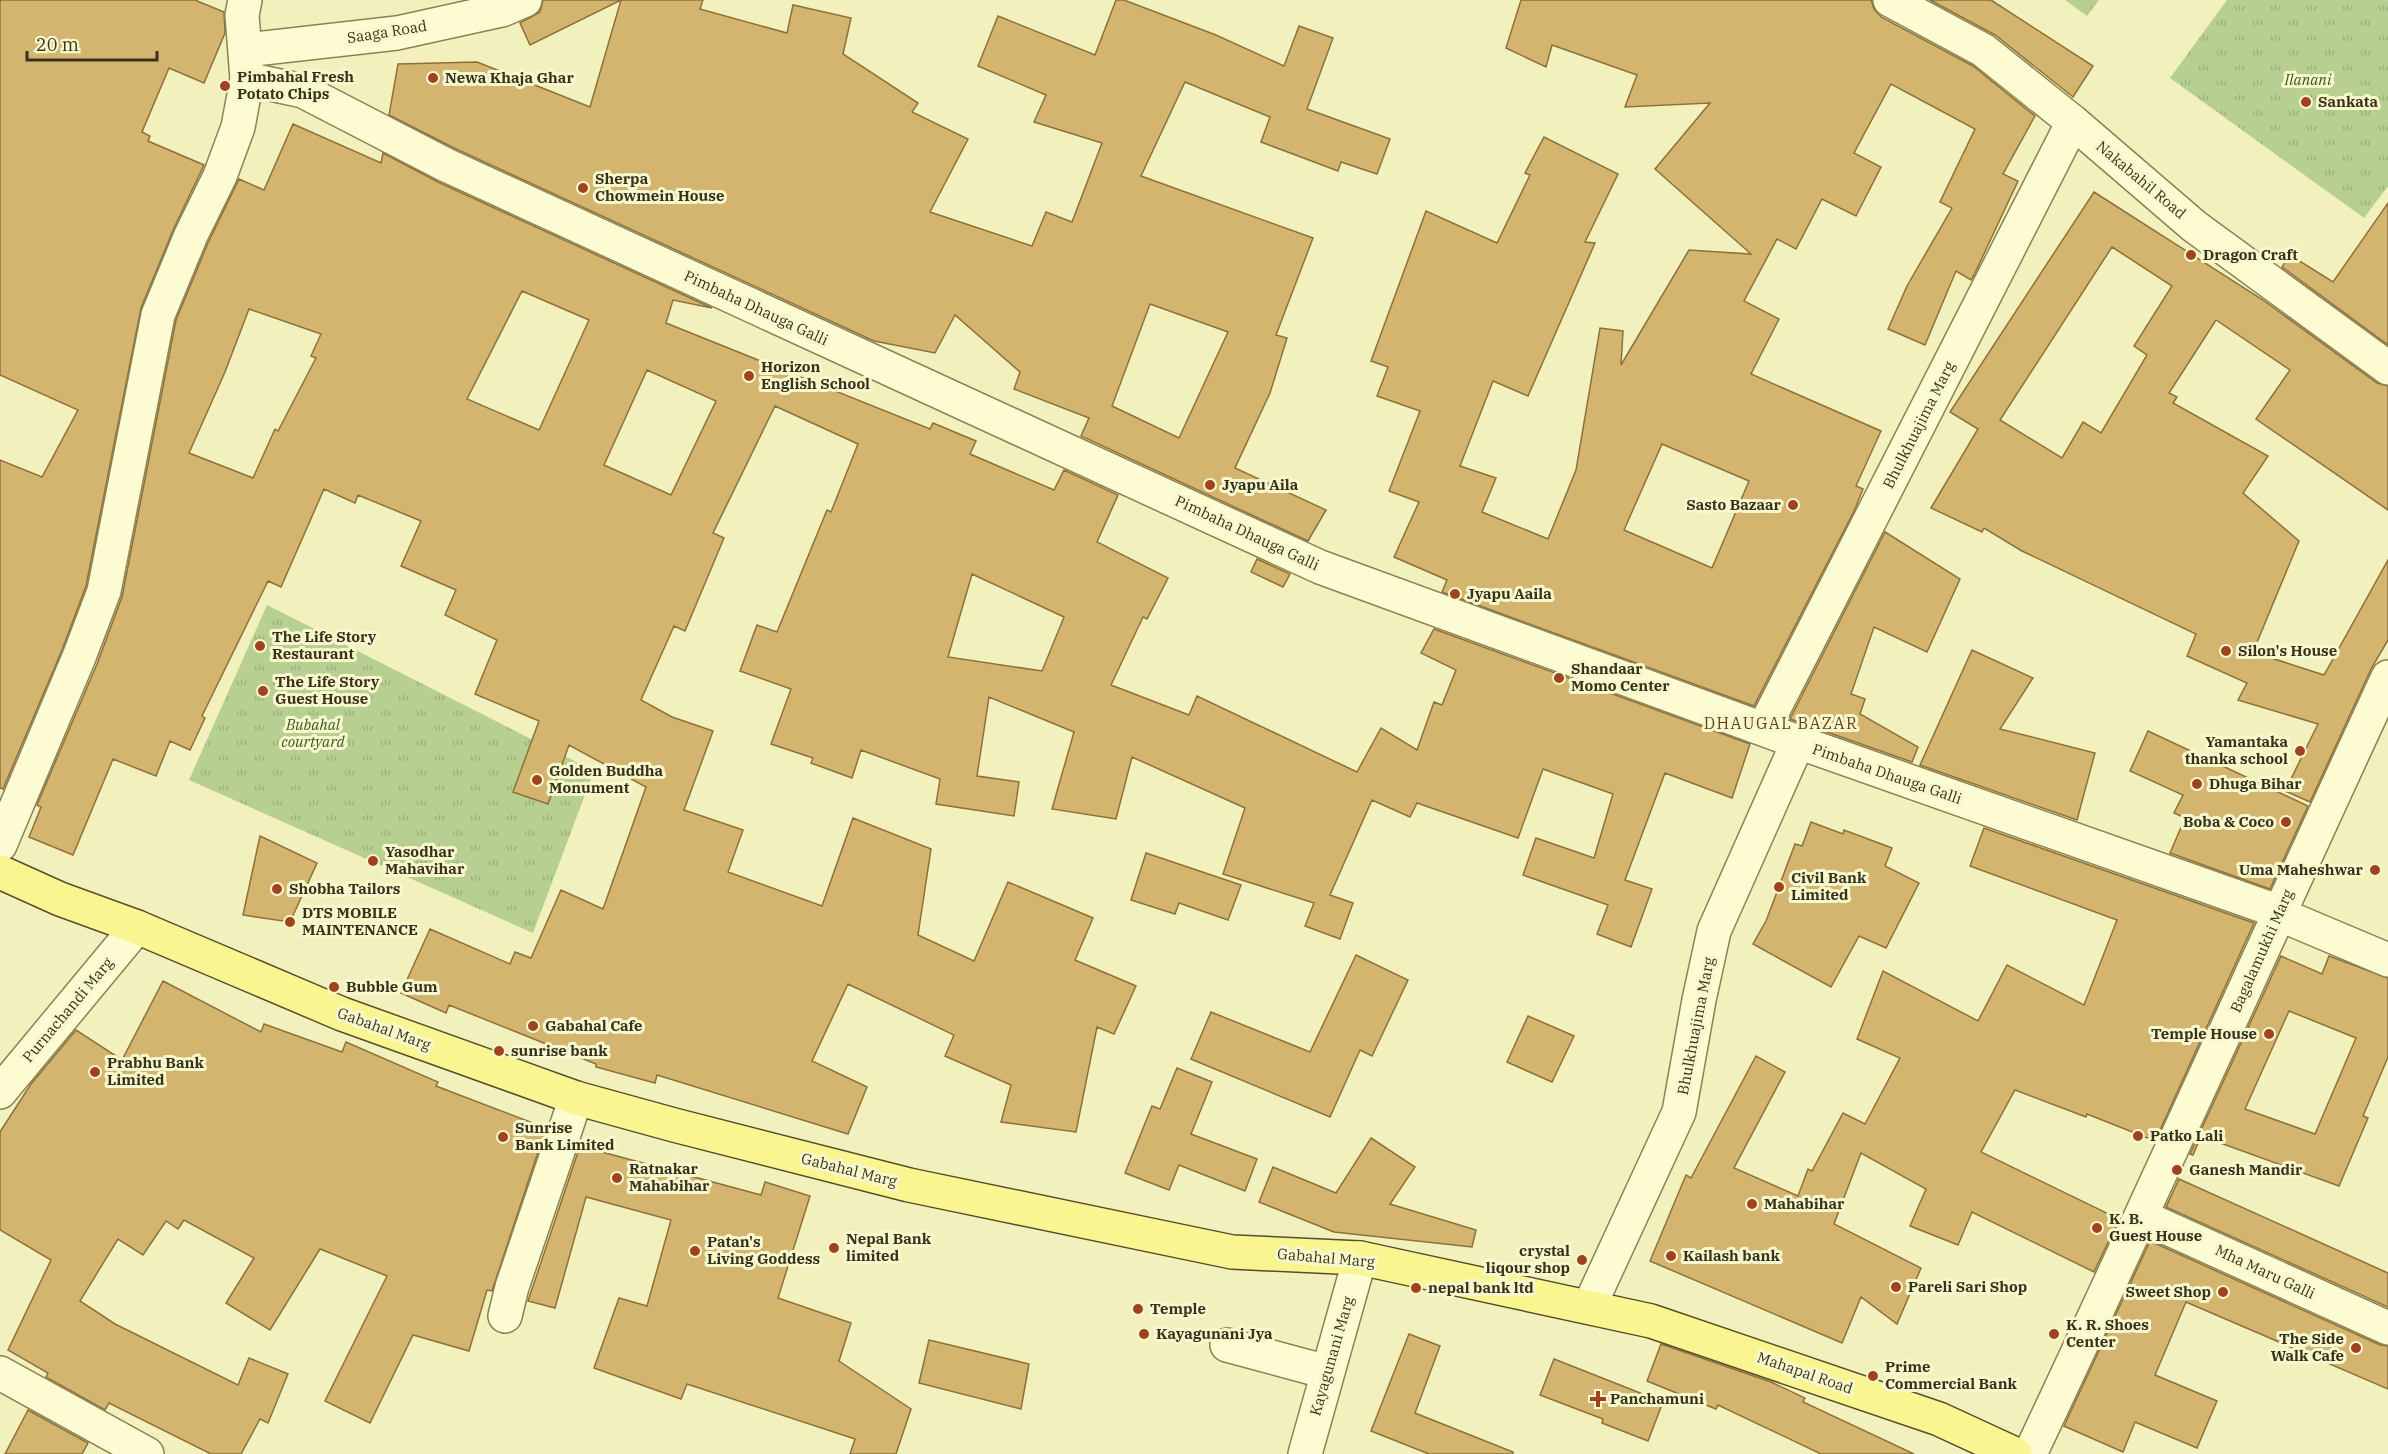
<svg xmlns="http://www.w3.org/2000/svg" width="2388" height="1454" viewBox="0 0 2388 1454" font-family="'IBM Plex Serif',serif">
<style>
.park{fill:url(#park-tufts)}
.building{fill:#d3b570;stroke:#8d7138;stroke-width:1.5;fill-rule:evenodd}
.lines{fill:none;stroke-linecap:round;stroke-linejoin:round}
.minor-casing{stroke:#8b8155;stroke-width:36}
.major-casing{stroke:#584d2a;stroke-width:36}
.minor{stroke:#fcfbd1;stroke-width:33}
.major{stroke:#f9f691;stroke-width:33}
.poi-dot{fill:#a0421f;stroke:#f8f8ce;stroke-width:2}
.labels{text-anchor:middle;stroke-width:6;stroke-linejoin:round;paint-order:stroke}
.street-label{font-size:15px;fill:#39321b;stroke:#f8f8ce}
.poi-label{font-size:15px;font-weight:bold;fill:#39321b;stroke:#f8f8ce;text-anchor:start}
.park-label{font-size:15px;font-style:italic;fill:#3a5820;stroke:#f8f8ce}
.neighbourhood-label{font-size:16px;letter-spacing:1.5px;fill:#6a3f16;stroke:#f8f8ce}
</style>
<defs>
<pattern id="park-tufts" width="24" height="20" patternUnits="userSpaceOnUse" patternTransform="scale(1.5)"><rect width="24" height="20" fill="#b7d091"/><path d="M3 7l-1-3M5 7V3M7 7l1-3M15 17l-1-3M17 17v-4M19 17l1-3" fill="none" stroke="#9eb37c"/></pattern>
</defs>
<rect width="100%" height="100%" fill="#f2f1bd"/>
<g class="park">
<path d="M2065 0H2099L2087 16Z"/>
<path d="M2227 0H2388V186L2364 218 2170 78Z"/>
<path d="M267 605 594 771 533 933 189 780Z"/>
</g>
<g class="building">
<path d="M0 0H195L224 12 225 33 204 83 169 68 142 132 150 136 148 141 204 165 174 228 141 308 86 586 62 650 3 789 0 788V460L42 477 78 410 0 375Z"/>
<path d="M543 0H703L700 9 787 33 793 5 851 18 843 54 918 103 912 112 968 139 930 212 1032 246 1046 212 1072 222 1102 143 1034 122 1046 95 978 66 998 16 1095 55 1116 0H1124L1216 35 1284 66 1299 26 1333 38 1307 109 1390 139 1377 174 1341 162 1338 171 1261 142 1270 117 1185 82 1141 176 1313 238 1276 335 1287 338 1270 393 1235 468 1326 510 1308 541 1081 436 1089 418 1014 389 1020 372 955 315 935 353 874 341 454 148 389 115 398 64 477 62 590 107 621 0 530 45 520 23 540 12ZM1150 304 1228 332 1179 438 1112 406Z"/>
<path d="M1521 0H1871L1874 9 1881 17 1973 66 2035 116 2003 174 2018 181 1975 273 1971 280 1956 271 1925 345 1888 329 1907 286 1952 208 1940 202 1975 129 1891 84 1854 153 1881 167 1856 216 1822 199 1796 249 1777 239 1744 301 1779 319 1751 374 1881 431 1856 486 1863 489 1855 509 1754 706 1442 592 1447 580 1394 557 1419 502 1389 491 1420 411 1377 396 1388 367 1371 361 1426 211 1497 243 1530 175 1525 173 1544 137 1618 174 1585 242 1595 243 1528 396 1493 381 1460 466 1496 478 1482 512 1548 539 1576 470 1600 328 1623 331 1621 365 1689 250 1751 254 1655 169 1710 103 1625 107 1637 75 1552 45 1546 67 1506 48ZM1662 444 1749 481 1712 568 1624 530Z"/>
<path d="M1930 0H1991L2093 66 2073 97 1995 35Z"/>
<path d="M293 124 381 163 383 153 438 182 712 308 673 300 666 323 930 429 933 423 976 441 970 454 1054 490 1064 470 1118 495 1097 542 1168 578 1147 619 1143 617 1111 685 1189 715 1197 696 1357 772 1381 728 1417 750 1434 702 1442 705 1456 670 1421 653 1434 629 1750 744 1732 798 1665 773 1625 880 1652 889 1631 947 1597 934 1608 905 1523 875 1536 838 1594 858 1613 794 1543 769 1518 838 1417 803 1410 817 1372 800 1330 895 1353 903 1340 939 1305 926 1314 903 1223 874 1245 808 1132 757 1116 819 1052 809 1074 732 989 697 977 776 1019 782 1014 816 936 804 940 779 861 750 852 778 811 763 813 758 771 744 791 689 740 671 757 625 777 632 827 510 831 512 858 444 775 406 713 533 724 538 685 631 674 626 641 700 672 717 713 731 684 810 743 830 728 872 822 906 853 818 931 849 918 935 974 961 1008 882 1093 918 1075 960 1136 986 1114 1034 1097 1027 1076 1132 1001 1122 1011 1085 945 1056 954 1035 848 984 812 1061 867 1087 848 1134 657 1075 655 1083 596 1067V1064L449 1005 446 1013 401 993 430 929 510 964 515 952 531 958 561 890 603 909 646 787 569 745 548 804 513 792 539 721 475 694 497 640 445 615 456 590 401 566 421 521 358 495 355 503 324 489 281 587 268 581 202 716 205 718 190 750 170 741 156 776 113 759 73 855 29 837 41 807 37 805 97 664 122 597 176 320 208 243 239 179 264 190ZM522 291 589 320 539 430 467 399ZM249 309 321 334 311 356 316 358 278 431 275 429 253 478 189 453 225 372ZM647 370 716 401 671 495 604 465ZM972 574 1064 617 1042 671 948 657Z"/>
<path d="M2094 192 2263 300 2377 383 2388 386V510L2256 419 2290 370 2216 320 2169 393 2177 397 2173 403 2268 456 2243 493 2299 541 2253 652 2324 675 2388 560V640L2371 669 2310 802 2285 791 2318 724 2238 700 2247 683 2187 656 2196 634 2022 551 1984 528 1982 532 1931 508 1978 429 1950 412ZM2112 247 2172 286 2134 346 2147 355 2101 433 2083 422 2062 458 2000 420Z"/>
<path d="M2388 203V345L2282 267 2290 255 2333 282Z"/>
<path d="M1885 532 1960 579 1927 652 1874 627 1851 694 1865 699 1860 714 1918 747 1912 762 1790 719Z"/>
<path d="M1257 559 1290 574 1283 587 1251 572Z"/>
<path d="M1972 650 2033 678 2000 729 2095 753 2077 820 1920 765Z"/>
<path d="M2148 731 2308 806 2270 889 2170 853 2185 818 2174 813 2183 795 2130 771Z"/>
<path d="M1811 822 1843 834 1844 830 1892 848 1885 866 1919 883 1886 948 1859 936 1831 987 1753 944 1766 921 1795 844 1802 846Z"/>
<path d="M1984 828 2254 923 2155 1141 2087 1114 2086 1117 2015 1090 1981 1152 2119 1219 2094 1272 1972 1212 1958 1245 1910 1226 1926 1189 1861 1153 1834 1224 1921 1268 1897 1324 1861 1297 1842 1343 1650 1261 1686 1175 1691 1178 1756 1056 1785 1072 1734 1168 1798 1196 1808 1169 1812 1171 1843 1113 1865 1124 1900 1058 1857 1039 1883 971 1978 1021 2007 965 2084 1005 2117 920 1970 866Z"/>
<path d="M260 836 317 863 290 922 243 915Z"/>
<path d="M1146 853 1241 885 1228 920 1179 903 1175 914 1131 900Z"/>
<path d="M1356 955 1408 980 1372 1056 1360 1050 1330 1117 1191 1059 1211 1012 1310 1052Z"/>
<path d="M2281 956 2322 974 2329 956 2388 978V1057L2363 1116 2368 1118 2339 1186 2201 1136 2193 1155 2190 1154ZM2289 1011 2356 1038 2315 1134 2245 1109Z"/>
<path d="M163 981 261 1032 264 1024 342 1052 346 1042 438 1082 436 1086 546 1128 492 1291 487 1290 469 1351 413 1335 370 1423 325 1401 387 1276 320 1249 270 1330 226 1303 254 1258 184 1220 178 1229 166 1221 143 1255 118 1239 80 1301 115 1324 238 1385 249 1358 288 1374 268 1423 260 1419 241 1454H211L109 1403 105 1410 46 1377 48 1373 8 1350 51 1260 0 1230V1132L31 1084 76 1030 122 1060Z"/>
<path d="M1528 1016 1574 1036 1552 1082 1507 1062Z"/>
<path d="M1177 1068 1212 1082 1191 1134 1257 1159 1245 1191 1179 1165 1169 1190 1125 1173 1152 1106 1160 1109Z"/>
<path d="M1371 1138 1415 1167 1390 1204 1476 1230 1472 1247 1334 1232 1259 1202 1273 1167 1336 1193Z"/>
<path d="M580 1146 761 1195 765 1182 810 1196 778 1298 851 1323 839 1361 911 1409 896 1454H850L855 1439 687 1384 681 1399 594 1368 619 1298 647 1306 671 1220 586 1197 555 1308 528 1301Z"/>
<path d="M2179 1179 2388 1273V1307L2166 1207Z"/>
<path d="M2150 1241 2380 1345 2388 1346V1389L2186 1302 2155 1375 2217 1401 2197 1448 2135 1422 2123 1452 2064 1426Z"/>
<path d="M1409 1334 1440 1346 1415 1413 1513 1452V1454H1429L1371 1431Z"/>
<path d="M929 1340 1029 1364 1021 1409 919 1383Z"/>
<path d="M1661 1344 1771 1382 1805 1398 1803 1402 1914 1454H1821L1718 1405 1716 1409 1647 1381Z"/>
<path d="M1554 1359 1663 1402 1648 1441 1602 1423 1603 1419 1540 1395Z"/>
<path d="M28 1410 88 1443 82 1454H5Z"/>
</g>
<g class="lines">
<g class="minor-casing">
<g id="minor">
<path d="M1890 0 1983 50 2073 122 2194 226 2388 368"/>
<path d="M246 50 397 33 502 10 525 0"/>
<path d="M247 79 303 91 446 165 1320 567 1798 742 2280 912 2286 917 2388 960"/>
<path d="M1764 728 2073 122"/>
<path d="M0 845 79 657 104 591 158 315 191 235 220 176 238 127 247 79 242 15 245 0"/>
<path d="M0 1092 137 927"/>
<path d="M2143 1217 2388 1328"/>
<path d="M1589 1307 1679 1112 1699 1000 1714 931 1798 742"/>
<path d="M505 1316 512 1287 576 1098"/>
<path d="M1227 1345 1327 1372"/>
<path d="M0 1373 147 1454"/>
<path d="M1305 1454 1360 1258"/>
<path d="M2030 1454C2152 1196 2268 936 2388 677"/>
</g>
</g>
<g class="major-casing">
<path id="major" d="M0 872 60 899 137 927 342 1014 576 1098 674 1125 909 1185 1232 1252 1360 1258 1651 1321 1939 1419 2015 1454"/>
</g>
<use href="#minor" class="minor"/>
<use href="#major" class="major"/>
</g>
<g class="poi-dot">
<circle cx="433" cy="78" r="6"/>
<circle cx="225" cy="86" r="6"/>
<circle cx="2306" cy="102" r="6"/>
<circle cx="583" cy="188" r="6"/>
<circle cx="2191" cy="255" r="6"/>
<circle cx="749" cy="376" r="6"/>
<circle cx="1210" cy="485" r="6"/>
<circle cx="1793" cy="505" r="6"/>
<circle cx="1455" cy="594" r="6"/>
<circle cx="260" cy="646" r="6"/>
<circle cx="2226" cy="651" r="6"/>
<circle cx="1559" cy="678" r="6"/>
<circle cx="263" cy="691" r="6"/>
<circle cx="2300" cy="751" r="6"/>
<circle cx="537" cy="780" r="6"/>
<circle cx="2197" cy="784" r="6"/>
<circle cx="2286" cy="822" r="6"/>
<circle cx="373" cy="861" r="6"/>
<circle cx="2375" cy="870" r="6"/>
<circle cx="1779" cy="887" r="6"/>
<circle cx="277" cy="889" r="6"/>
<circle cx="290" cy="922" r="6"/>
<circle cx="334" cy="987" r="6"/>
<circle cx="533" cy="1026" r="6"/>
<circle cx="2269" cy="1034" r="6"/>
<circle cx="499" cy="1051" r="6"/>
<circle cx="95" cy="1072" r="6"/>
<circle cx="2138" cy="1136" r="6"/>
<circle cx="503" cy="1137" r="6"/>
<circle cx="2177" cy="1170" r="6"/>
<circle cx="617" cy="1178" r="6"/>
<circle cx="1752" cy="1204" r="6"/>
<circle cx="2097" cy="1228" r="6"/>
<circle cx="834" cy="1248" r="6"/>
<circle cx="695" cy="1251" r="6"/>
<circle cx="1671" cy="1256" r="6"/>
<circle cx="1582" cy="1260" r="6"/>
<circle cx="1896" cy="1287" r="6"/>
<circle cx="1416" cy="1288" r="6"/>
<circle cx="2223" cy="1292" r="6"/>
<circle cx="1138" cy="1309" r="6"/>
<circle cx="1144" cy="1334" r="6"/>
<circle cx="2054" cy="1334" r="6"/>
<circle cx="2356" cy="1348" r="6"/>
<circle cx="1873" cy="1376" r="6"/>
<path d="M1595 1390h6v6h6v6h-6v6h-6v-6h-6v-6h6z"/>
</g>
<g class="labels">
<g class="street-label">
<text transform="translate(387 32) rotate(-9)" y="5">Saaga Road</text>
<text transform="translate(2141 180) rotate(40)" y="5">Nakabahil Road</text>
<text transform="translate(756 308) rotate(25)" y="5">Pimbaha Dhauga Galli</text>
<text transform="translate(1919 425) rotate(-63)" y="5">Bhulkhuajima Marg</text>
<text transform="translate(1247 533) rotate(25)" y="5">Pimbaha Dhauga Galli</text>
<text transform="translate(1887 774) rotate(19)" y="5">Pimbaha Dhauga Galli</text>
<text transform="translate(2262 951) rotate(-66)" y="5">Bagalamukhi Marg</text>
<text transform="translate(68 1010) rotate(-50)" y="5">Purnachandi Marg</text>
<text transform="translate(1696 1026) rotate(-79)" y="5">Bhulkhuajima Marg</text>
<text transform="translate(384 1029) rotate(20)" y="5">Gabahal Marg</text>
<text transform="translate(849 1170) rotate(14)" y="5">Gabahal Marg</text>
<text transform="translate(1326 1258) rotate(5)" y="5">Gabahal Marg</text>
<text transform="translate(2265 1272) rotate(25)" y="5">Mha Maru Galli</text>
<text transform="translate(1332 1356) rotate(-74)" y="5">Kayagunani Marg</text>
<text transform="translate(1805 1373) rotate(19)" y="5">Mahapal Road</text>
</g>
<g class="poi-label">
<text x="237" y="82">Pimbahal Fresh<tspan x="237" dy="17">Potato Chips</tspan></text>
<text x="445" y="83">Newa Khaja Ghar</text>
<text x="2318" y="107">Sankata</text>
<text x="595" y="184">Sherpa<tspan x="595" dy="17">Chowmein House</tspan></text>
<text x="2203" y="260">Dragon Craft</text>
<text x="761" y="372">Horizon<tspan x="761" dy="17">English School</tspan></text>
<text x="1222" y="490">Jyapu Aila</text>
<text x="1781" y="510" text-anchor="end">Sasto Bazaar</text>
<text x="1467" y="599">Jyapu Aaila</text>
<text x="272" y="642">The Life Story<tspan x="272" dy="17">Restaurant</tspan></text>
<text x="2238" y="656">Silon's House</text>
<text x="1571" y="674">Shandaar<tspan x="1571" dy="17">Momo Center</tspan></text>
<text x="275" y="687">The Life Story<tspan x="275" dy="17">Guest House</tspan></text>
<text x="2288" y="747" text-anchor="end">Yamantaka<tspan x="2288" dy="17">thanka school</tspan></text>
<text x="549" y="776">Golden Buddha<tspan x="549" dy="17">Monument</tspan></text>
<text x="2209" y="789">Dhuga Bihar</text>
<text x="2274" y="827" text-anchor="end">Boba &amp; Coco</text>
<text x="385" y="857">Yasodhar<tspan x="385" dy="17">Mahavihar</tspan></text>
<text x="2363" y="875" text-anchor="end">Uma Maheshwar</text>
<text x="1791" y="883">Civil Bank<tspan x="1791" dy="17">Limited</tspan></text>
<text x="289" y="894">Shobha Tailors</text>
<text x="302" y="918">DTS MOBILE<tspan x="302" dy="17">MAINTENANCE</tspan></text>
<text x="346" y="992">Bubble Gum</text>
<text x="545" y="1031">Gabahal Cafe</text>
<text x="2257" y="1039" text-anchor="end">Temple House</text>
<text x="511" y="1056">sunrise bank</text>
<text x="107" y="1068">Prabhu Bank<tspan x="107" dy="17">Limited</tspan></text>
<text x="515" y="1133">Sunrise<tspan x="515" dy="17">Bank Limited</tspan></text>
<text x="2150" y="1141">Patko Lali</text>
<text x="629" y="1174">Ratnakar<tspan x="629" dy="17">Mahabihar</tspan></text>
<text x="2189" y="1175">Ganesh Mandir</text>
<text x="1764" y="1209">Mahabihar</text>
<text x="2109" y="1224">K. B.<tspan x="2109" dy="17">Guest House</tspan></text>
<text x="846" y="1244">Nepal Bank<tspan x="846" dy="17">limited</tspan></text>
<text x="707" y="1247">Patan's<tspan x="707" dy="17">Living Goddess</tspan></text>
<text x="1570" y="1256" text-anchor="end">crystal<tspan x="1570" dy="17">liqour shop</tspan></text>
<text x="1683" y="1261">Kailash bank</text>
<text x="1908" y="1292">Pareli Sari Shop</text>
<text x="1428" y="1293">nepal bank ltd</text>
<text x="2211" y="1297" text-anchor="end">Sweet Shop</text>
<text x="1150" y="1314">Temple</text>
<text x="2066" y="1330">K. R. Shoes<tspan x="2066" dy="17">Center</tspan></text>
<text x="1156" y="1339">Kayagunani Jya</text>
<text x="2344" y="1344" text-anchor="end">The Side<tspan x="2344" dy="17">Walk Cafe</tspan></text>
<text x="1885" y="1372">Prime<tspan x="1885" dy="17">Commercial Bank</tspan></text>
<text x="1610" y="1404">Panchamuni</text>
</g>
<g class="park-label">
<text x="2308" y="85">Ilanani</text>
<text x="313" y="730">Bubahal<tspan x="313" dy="17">courtyard</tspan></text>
</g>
<g class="neighbourhood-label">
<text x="1781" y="729">DHAUGAL BAZAR</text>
</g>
</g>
<path d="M27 51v9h130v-9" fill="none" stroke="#39321b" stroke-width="3"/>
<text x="36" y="51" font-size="18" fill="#39321b" stroke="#f8f8ce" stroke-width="4.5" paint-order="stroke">20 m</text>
</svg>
